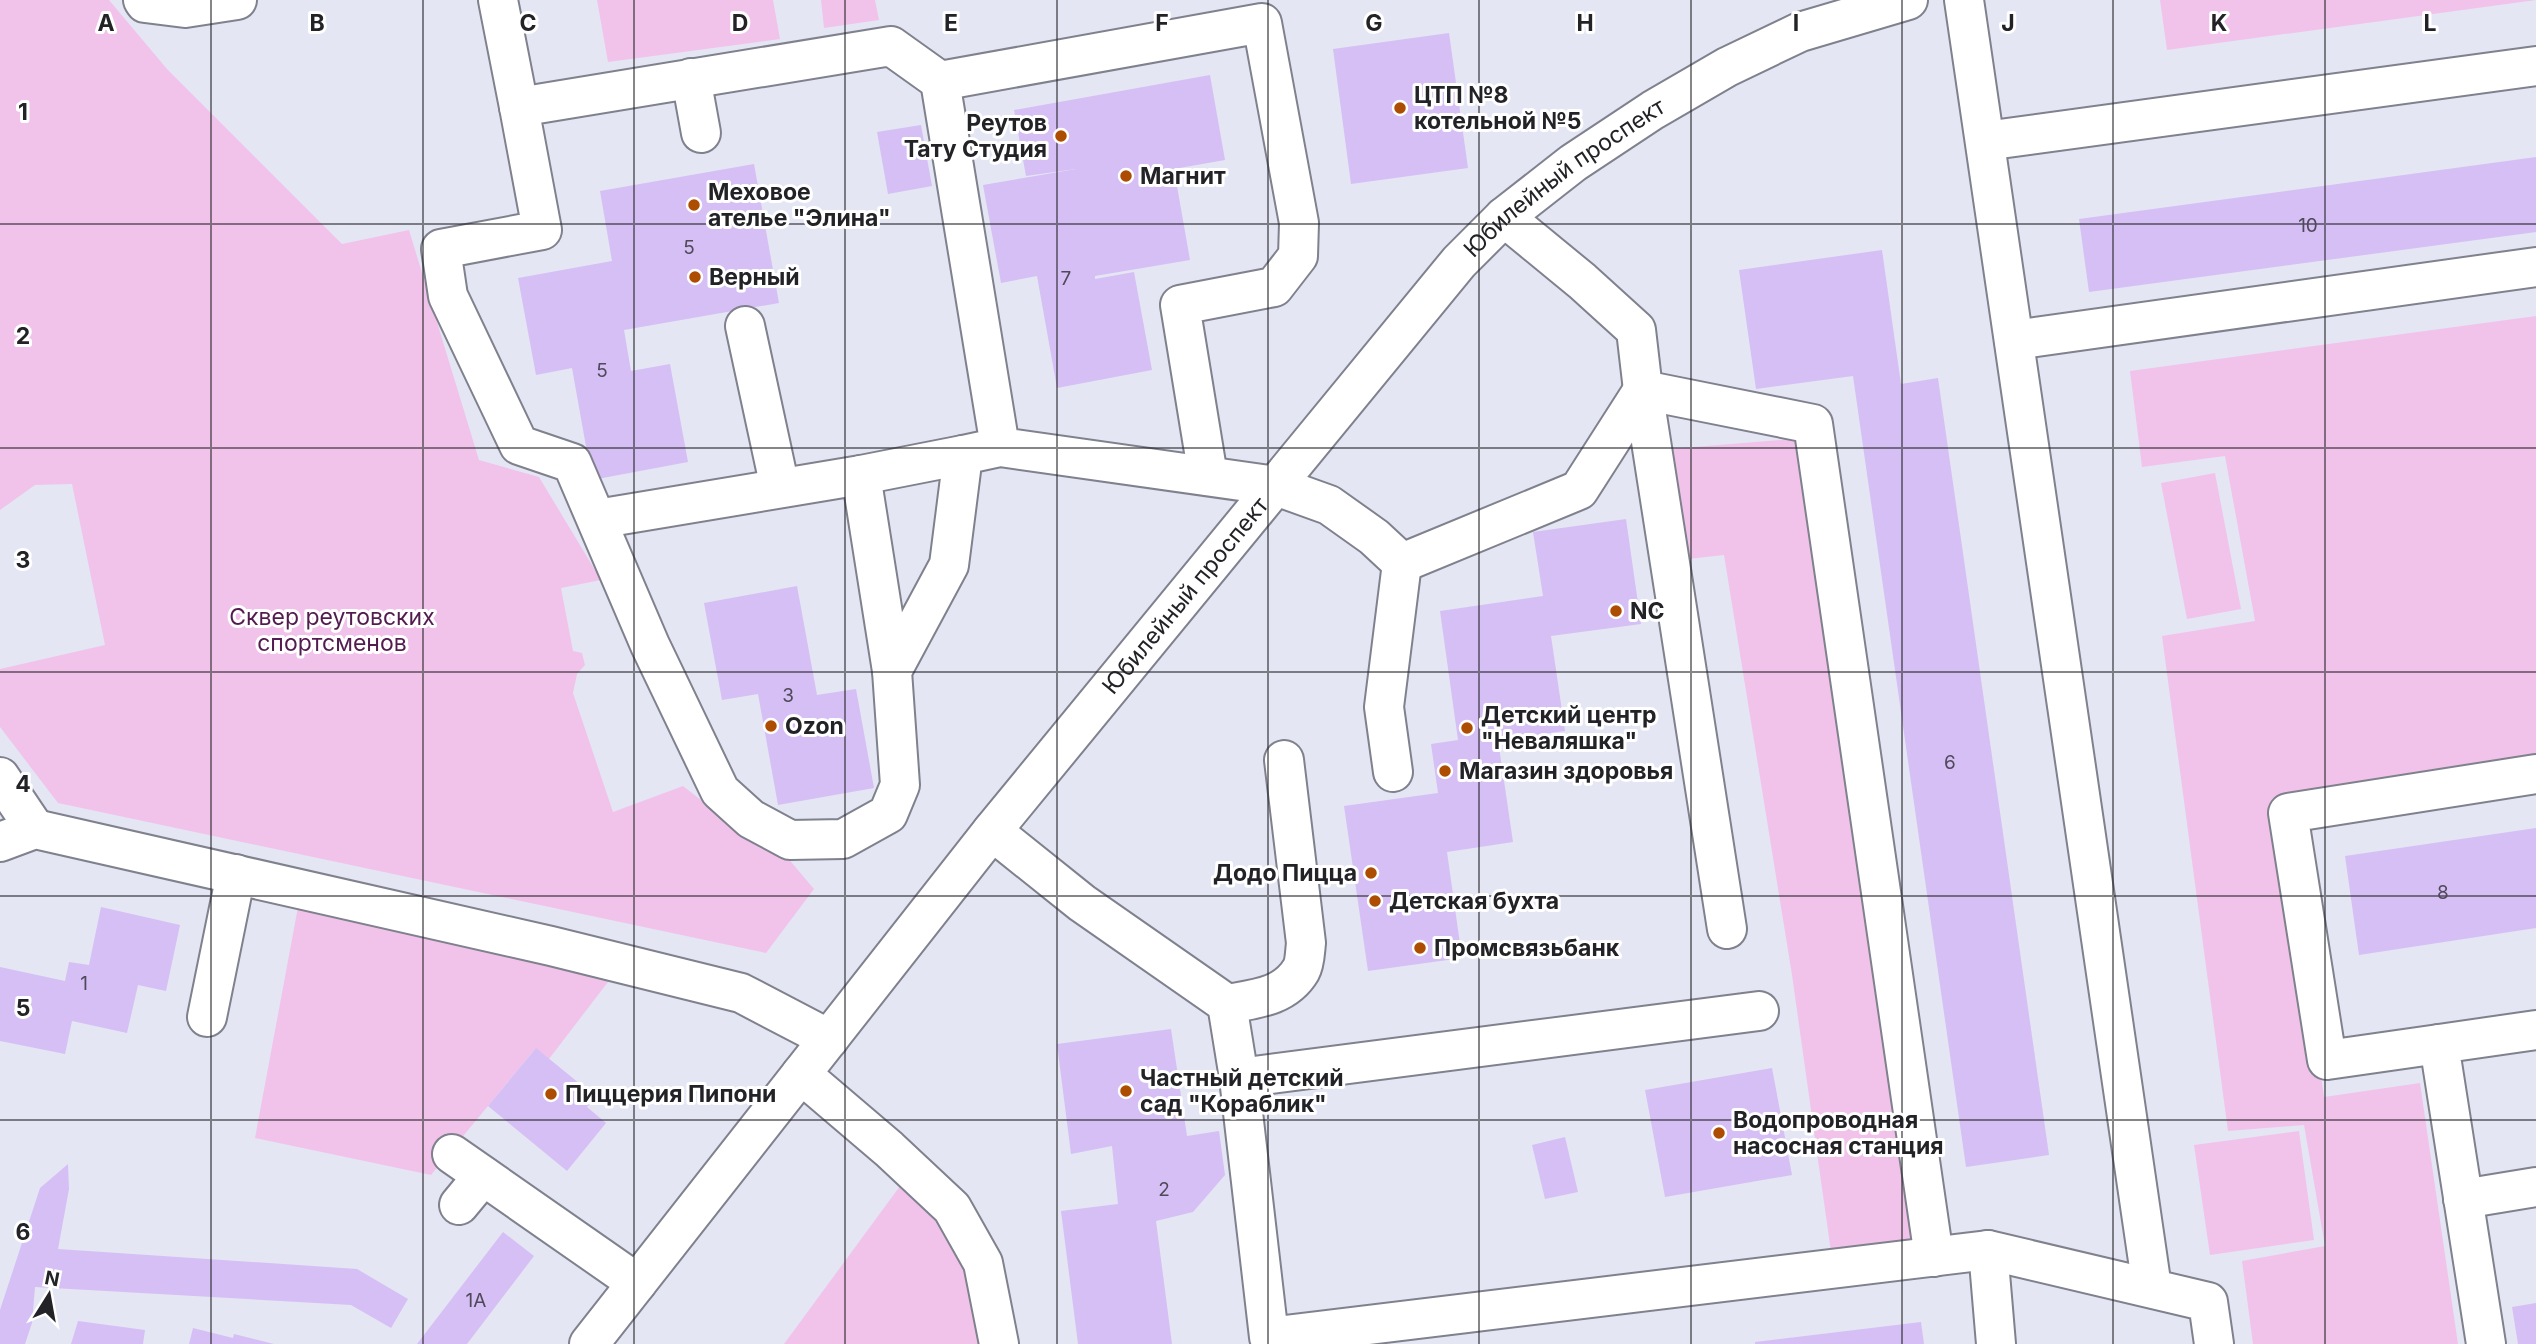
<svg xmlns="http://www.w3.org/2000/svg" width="2536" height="1344" viewBox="0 0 2536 1344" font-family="Inter,sans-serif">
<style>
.green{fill:#f1c3eb}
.building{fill:#d6bff4}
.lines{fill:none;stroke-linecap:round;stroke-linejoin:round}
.minor-casing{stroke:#7f818d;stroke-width:42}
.minor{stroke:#fff;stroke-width:38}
.grid{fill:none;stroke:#222227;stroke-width:2;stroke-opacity:0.55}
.poi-dot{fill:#ad4d02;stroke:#fff;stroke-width:2.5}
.labels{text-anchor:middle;stroke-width:6;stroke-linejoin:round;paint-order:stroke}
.number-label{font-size:19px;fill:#4f495a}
.poi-label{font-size:23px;font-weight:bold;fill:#222227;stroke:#fff;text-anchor:start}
.street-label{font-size:23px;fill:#222227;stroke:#fff}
.park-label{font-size:23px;fill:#531c4f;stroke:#fff}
.grid-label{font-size:23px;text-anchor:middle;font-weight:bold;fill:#222227;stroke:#fff;stroke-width:6;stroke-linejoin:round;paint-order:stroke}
</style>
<rect width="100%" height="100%" fill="#e4e6f4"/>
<g class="green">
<path d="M0 0H109L167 69 342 244 409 230 479 460 539 477 601 580 561 588 573 651 582 653 585 665 577 674 573 693 613 812 683 786 737 828 776 844 814 889 766 953 58 803 0 727V669L105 645 72 484 35 485 0 510Z"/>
<path d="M597 0H773L780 39 608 62Z"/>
<path d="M821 0H875L879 20 824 28Z"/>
<path d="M2160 0H2536L2167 50Z"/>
<path d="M2536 316V771L2284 813 2324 1097 2420 1083 2458 1344H2253L2242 1261 2325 1246 2304 1125 2228 1131 2162 636 2255 621 2225 456 2142 467 2130 371Z"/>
<path d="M1805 438 1923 1248 1832 1259 1792 975 1724 555 1688 559 1670 449Z"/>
<path d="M2215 473 2241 609 2187 619 2161 483Z"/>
<path d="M298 907 611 978 549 1059 535 1049 431 1175 255 1138Z"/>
<path d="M2299 1131 2314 1240 2210 1255 2194 1145Z"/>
<path d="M903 1182 968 1256 979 1344H784Z"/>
</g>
<g class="building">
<path d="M1449 33 1468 168 1351 184 1333 49Z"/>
<path d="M1210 75 1225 160 1174 169 1190 260 1095 276V279L1134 272 1152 370 1057 388 1037 276 1001 283 983 185 1076 169 1026 176 1014 110Z"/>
<path d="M921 125 932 186 888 194 877 132Z"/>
<path d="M2536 157V232L2089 292 2079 219Z"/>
<path d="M754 164 779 303 624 330 631 371 670 364 688 462 592 480 572 368 536 375 518 278 612 261 600 191Z"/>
<path d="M1882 250 1901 384 1938 378 2049 1155 1966 1167 1853 376 1756 389 1739 270Z"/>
<path d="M1626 519 1641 624 1551 636 1565 731 1498 740 1513 842 1447 852 1462 958 1368 971 1344 806 1438 793 1431 744 1458 740 1440 611 1543 596 1533 532Z"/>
<path d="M797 586 817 695 856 689 874 788 778 805 758 694 722 700 704 603Z"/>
<path d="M2536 828V928L2359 955 2345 856Z"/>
<path d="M101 907 180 925 166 991 138 985 127 1033 72 1021 65 1054 0 1041V967L65 981 69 962 89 965Z"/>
<path d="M1171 1029 1187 1136 1219 1131 1225 1175 1193 1212 1156 1221 1172 1344H1078L1061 1211 1118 1204 1112 1146 1071 1154 1057 1044Z"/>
<path d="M536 1048 596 1097 587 1107 606 1123 567 1171 488 1106Z"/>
<path d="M1772 1068 1792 1175 1665 1197 1645 1090Z"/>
<path d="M1565 1137 1578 1192 1545 1199 1532 1145Z"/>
<path d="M68 1164 69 1189 58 1249 357 1269 408 1299 391 1328 351 1305 35 1287 32 1323 25 1344H0V1310L40 1188Z"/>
<path d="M503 1232 534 1256 467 1344H417Z"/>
<path d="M2536 1303V1344H2518L2512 1307Z"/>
<path d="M78 1321 145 1330 143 1344H71Z"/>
<path d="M1921 1322 1924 1344H1755V1342Z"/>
<path d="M193 1328 233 1338 234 1334 274 1344H189Z"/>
</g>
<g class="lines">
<g class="minor-casing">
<g id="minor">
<path d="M143 0 145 3 185 8 237 0"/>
<path d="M498 0 519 107"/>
<path d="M1964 0 2152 1288"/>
<path d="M691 78 701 133"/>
<path d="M940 81 1262 23 1299 223 1298 256 1274 287 1180 305 1208 476"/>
<path d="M1985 141 2536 66"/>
<path d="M1504 217 1582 281 1636 330 1643 390 1813 424 1934 1257"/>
<path d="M745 326 780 488"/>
<path d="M2014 340 2536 267"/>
<path d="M1643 390 1727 929"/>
<path d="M1000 447 940 81 891 46 519 107 542 230 441 249 448 296 519 445 572 463 650 645 720 791 751 819 790 840 843 839 888 814 900 785 892 671 949 565 963 455 1000 447 1276 486 1329 505 1374 537 1402 563 1384 707 1393 772"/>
<path d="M861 475 963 455"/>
<path d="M597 519 861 475 892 671"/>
<path d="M1402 563 1579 490 1643 390"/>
<path d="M0 777 35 829"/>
<path d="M992 831 1082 903 1227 1004 1239 1078 1269 1337 1988 1250 2208 1302 2214 1344"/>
<path d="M0 842 35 829 551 946 741 993 829 1039"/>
<path d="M1227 1004C1255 999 1285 997 1301 970 1305 963 1305 951 1306 943L1284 760"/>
<path d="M207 1017 236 874"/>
<path d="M2439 1044 2327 1060 2288 813 2536 774"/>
<path d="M801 1074 889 1149 952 1208 983 1263 999 1344"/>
<path d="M1239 1078 1759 1011"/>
<path d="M452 1154 637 1283"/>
<path d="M2463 1199 2536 1187"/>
<path d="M459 1205 483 1176"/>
<path d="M1988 1250 1996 1344"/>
<path id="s1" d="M589 1344 992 831 1459 262 1504 217 1573 163 1653 110 1727 67 1800 32 1908 0"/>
<path d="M2486 1344 2439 1044 2536 1030"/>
</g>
</g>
<use href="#minor" class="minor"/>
</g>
<path class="grid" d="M211 0V1344M423 0V1344M634 0V1344M845 0V1344M1057 0V1344M1268 0V1344M1479 0V1344M1691 0V1344M1902 0V1344M2113 0V1344M2325 0V1344M0 224H2536M0 448H2536M0 672H2536M0 896H2536M0 1120H2536"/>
<g class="poi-dot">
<circle cx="1400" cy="108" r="7"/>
<circle cx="1061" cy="136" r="7"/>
<circle cx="1126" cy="176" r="7"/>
<circle cx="694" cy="205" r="7"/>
<circle cx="695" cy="277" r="7"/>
<circle cx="1616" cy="611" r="7"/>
<circle cx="771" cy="726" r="7"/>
<circle cx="1467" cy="728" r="7"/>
<circle cx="1445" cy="771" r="7"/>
<circle cx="1371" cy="873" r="7"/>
<circle cx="1375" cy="901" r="7"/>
<circle cx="1420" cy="948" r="7"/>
<circle cx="1126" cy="1091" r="7"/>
<circle cx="551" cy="1094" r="7"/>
<circle cx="1719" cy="1133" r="7"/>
</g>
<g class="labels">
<g class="number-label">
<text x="2308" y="232">10</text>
<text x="689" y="254">5</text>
<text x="1066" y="285">7</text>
<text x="602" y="377">5</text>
<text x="788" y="702">3</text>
<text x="1950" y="769">6</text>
<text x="2443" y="899">8</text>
<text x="84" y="990">1</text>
<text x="1164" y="1196">2</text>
<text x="476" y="1307">1А</text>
</g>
<g class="poi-label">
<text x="1414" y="103">ЦТП №8<tspan x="1414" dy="26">котельной №5</tspan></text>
<text x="1047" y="131" text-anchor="end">Реутов<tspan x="1047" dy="26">Тату Студия</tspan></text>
<text x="1140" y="184">Магнит</text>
<text x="708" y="200">Меховое<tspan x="708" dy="26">ателье "Элина"</tspan></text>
<text x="709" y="285">Верный</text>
<text x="1630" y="619">NC</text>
<text x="1481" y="723">Детский центр<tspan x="1481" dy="26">"Неваляшка"</tspan></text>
<text x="785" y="734">Ozon</text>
<text x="1459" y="779">Магазин здоровья</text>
<text x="1357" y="881" text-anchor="end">Додо Пицца</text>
<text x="1389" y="909">Детская бухта</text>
<text x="1434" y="956">Промсвязьбанк</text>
<text x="1140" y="1086">Частный детский<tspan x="1140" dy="26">сад "Кораблик"</tspan></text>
<text x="565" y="1102">Пиццерия Пипони</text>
<text x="1733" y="1128">Водопроводная<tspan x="1733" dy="26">насосная станция</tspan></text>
</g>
<g class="street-label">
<text dy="8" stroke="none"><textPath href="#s1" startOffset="1524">Юбилейный проспект</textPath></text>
<text dy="8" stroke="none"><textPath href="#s1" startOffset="957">Юбилейный проспект</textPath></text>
</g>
<g class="park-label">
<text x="332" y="625">Сквер реутовских<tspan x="332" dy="26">спортсменов</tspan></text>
</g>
</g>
<g class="grid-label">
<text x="106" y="31">A</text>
<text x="317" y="31">B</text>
<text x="528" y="31">C</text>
<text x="740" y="31">D</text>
<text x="951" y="31">E</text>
<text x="1162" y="31">F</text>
<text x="1374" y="31">G</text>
<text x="1585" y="31">H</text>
<text x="1796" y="31">I</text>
<text x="2008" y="31">J</text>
<text x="2219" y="31">K</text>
<text x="2430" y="31">L</text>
<text x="23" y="120">1</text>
<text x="23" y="344">2</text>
<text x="23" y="568">3</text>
<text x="23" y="792">4</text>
<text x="23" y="1016">5</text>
<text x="23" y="1240">6</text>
</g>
<g transform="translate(49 1295) rotate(11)" stroke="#ffffff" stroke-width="5" paint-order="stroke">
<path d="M0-5L12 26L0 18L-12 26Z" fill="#222227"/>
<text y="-10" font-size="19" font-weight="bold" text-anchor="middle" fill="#222227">N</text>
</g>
</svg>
